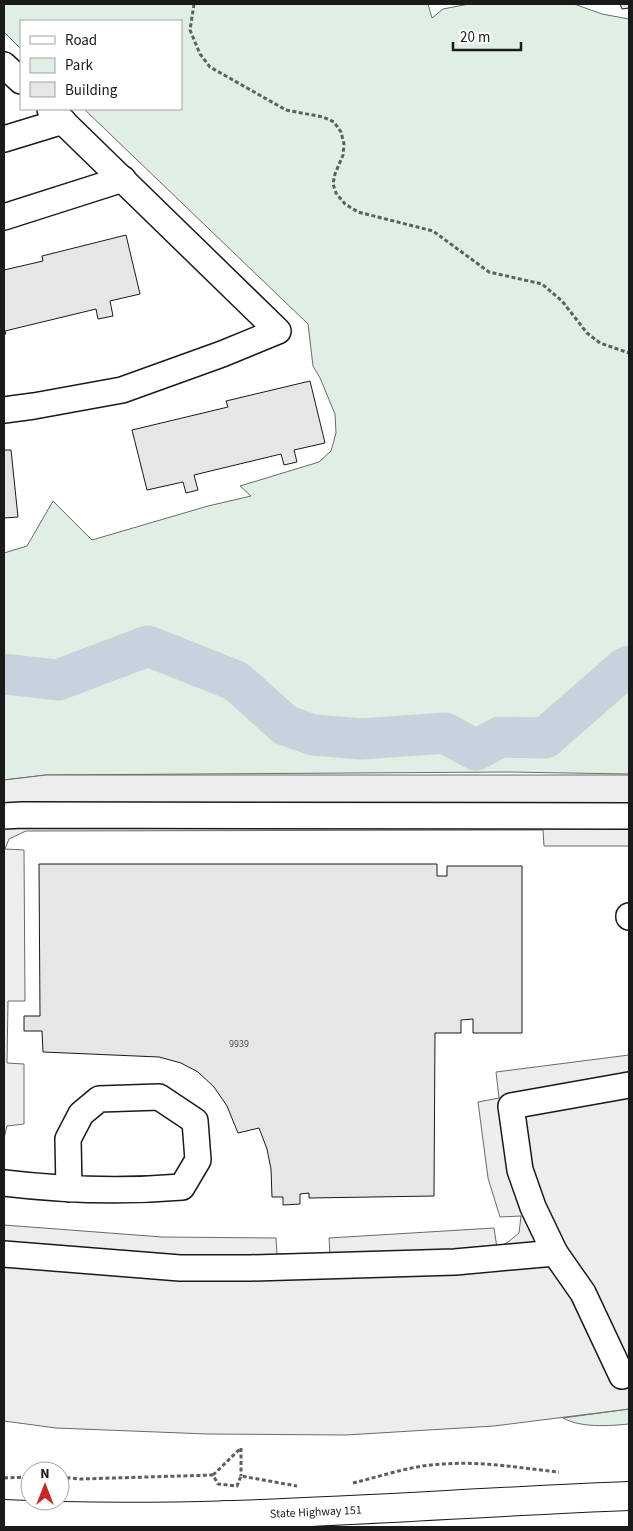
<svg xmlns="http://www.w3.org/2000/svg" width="633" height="1531" viewBox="0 0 633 1531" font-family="'Source Sans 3',sans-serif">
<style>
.green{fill:#e0efe3;stroke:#6a6a6a}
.parking{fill:#ededed;stroke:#6a6a6a}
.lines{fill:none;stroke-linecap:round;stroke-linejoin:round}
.river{stroke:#c6d2dc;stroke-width:41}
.building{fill:#e6e6e6;stroke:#1a1a1a}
.minor-casing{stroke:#1a1a1a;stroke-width:28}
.major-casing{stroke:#1a1a1a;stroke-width:30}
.highway-casing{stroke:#1a1a1a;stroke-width:30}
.path{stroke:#5f5f5f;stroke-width:3;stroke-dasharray:4 2.5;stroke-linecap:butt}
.minor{stroke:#fff;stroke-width:25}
.major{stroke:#fff;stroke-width:28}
.highway{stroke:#fff;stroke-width:28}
.labels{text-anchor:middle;stroke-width:4;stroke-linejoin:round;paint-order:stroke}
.number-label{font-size:10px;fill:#4d4d4d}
.street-label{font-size:12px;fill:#1a1a1a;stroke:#fff}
</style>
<rect width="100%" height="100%" fill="#fff"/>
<g class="green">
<path d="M4 4H428L432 18 443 9 469 4H574L602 14 629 19V774L508 772 46 775 4 780V553L27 546 53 501 92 540 208 506 251 496 240 486 319 462 331 451 336 433 335 414 320 378 313 366 308 324 84 109H181V21H21V49L4 32Z"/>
<path d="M629 1409V1424C609 1426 581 1428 563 1418Z"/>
</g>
<g class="parking">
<path d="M46 775H629V846H544L543 830 26 831 9 839 5 849 24 850 25 1001H8L7 1063 24 1064V1124L7 1126 4 1138V780Z"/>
<path d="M629 1055V1409L494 1426 346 1435 207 1434 56 1428 4 1421V1225L162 1237 276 1238 277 1254H330L329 1238 494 1228 497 1248 508 1242 519 1233 521 1216 500 1217 488 1178 478 1102 499 1098 496 1072Z"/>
</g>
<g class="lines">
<path class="river" d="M4 674 58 680 148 646 236 681 285 725 313 735 362 739 445 733 476 750 500 737 545 738 625 668 629 666"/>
</g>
<g class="building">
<path d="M620 4H629V8L622 9Z"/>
<path d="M126 235 140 294 110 301 113 316 98 319 96 309 5 331 6 334H4V270L43 261 42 256Z"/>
<path d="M310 381 325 443 294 450 297 462 284 465 281 454 194 475 198 490 186 493 183 482 147 490 132 430 228 407 226 401Z"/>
<path d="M4 450H11L18 517 4 518Z"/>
<path d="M39 864H437V876H447V866H522V1033H473V1019L461 1020V1033H435L434 1196 309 1198V1193L300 1194V1204L283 1205V1197H272L271 1169 267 1149 259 1128 238 1133 227 1106 214 1087 198 1072 181 1063 159 1057 43 1052 42 1031H24V1016H40Z"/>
</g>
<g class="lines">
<g class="minor-casing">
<g id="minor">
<path d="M4 65 21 81"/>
<path d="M4 139 63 121"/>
<path d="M4 217 123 179"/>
<path d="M4 410 34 406 122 390 222 354 278 331 50 109"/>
<path d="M4 816 22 815 629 816"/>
<path d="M629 916V917"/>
<path d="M4 1183C63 1190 122 1192 182 1187L198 1160 195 1121 159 1097 99 1099 81 1114 68 1139 69 1189"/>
<path d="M4 1254 180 1268H250L455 1262 555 1253"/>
<path d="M622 1376 583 1293 555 1253 533 1207 520 1170 511 1106 629 1085"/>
</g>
</g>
<g class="major-casing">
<g id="major">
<path id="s1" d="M4 1514C212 1524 421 1504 629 1496"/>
</g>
</g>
<g class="highway-casing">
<path id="highway" d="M225 1515 267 1527"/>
</g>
<g class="path">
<path d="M194 4 190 30 200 54 210 67 286 110 323 117 334 122 341 132 344 144 343 155 335 174 333 184 336 193 345 204 358 212 433 231 489 272 542 284 562 301 587 333 600 343 629 353"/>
<path d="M213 1475 241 1448V1476"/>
<path d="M60 1477 80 1479 213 1475 218 1484 237 1486 241 1476 297 1486"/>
<path d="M4 1478 30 1477"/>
<path d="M353 1483C382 1476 413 1465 443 1464 482 1461 520 1468 559 1472"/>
</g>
<use href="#minor" class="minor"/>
<use href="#major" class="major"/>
<use href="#highway" class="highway"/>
</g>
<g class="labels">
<g class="number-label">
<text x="239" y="1047">9939</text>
</g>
<g class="street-label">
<text dy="4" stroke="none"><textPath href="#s1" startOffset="312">State Highway 151</textPath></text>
</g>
</g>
<rect width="633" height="1531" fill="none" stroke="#1a1a1a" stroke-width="10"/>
<rect x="20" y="20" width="162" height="90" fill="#ffffff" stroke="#a3a3a3"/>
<rect x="30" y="36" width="25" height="8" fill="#ffffff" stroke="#a3a3a3"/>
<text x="65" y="45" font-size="15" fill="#1a1a1a">Road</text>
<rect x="30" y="58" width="25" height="15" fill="#e0efe3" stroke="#a3a3a3"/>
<text x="65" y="70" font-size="15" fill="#1a1a1a">Park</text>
<rect x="30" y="82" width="25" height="15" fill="#e6e6e6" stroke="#a3a3a3"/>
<text x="65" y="95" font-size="15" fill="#1a1a1a">Building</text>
<g transform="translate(45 1486)"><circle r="24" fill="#ffffff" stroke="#a3a3a3"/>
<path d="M0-4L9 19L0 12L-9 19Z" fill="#c62828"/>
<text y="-8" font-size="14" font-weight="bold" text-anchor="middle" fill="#1a1a1a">N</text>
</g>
<path d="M453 42v8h68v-8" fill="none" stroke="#1a1a1a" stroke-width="2.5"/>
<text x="460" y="42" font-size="15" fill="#1a1a1a" stroke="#ffffff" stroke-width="4" paint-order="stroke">20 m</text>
</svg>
